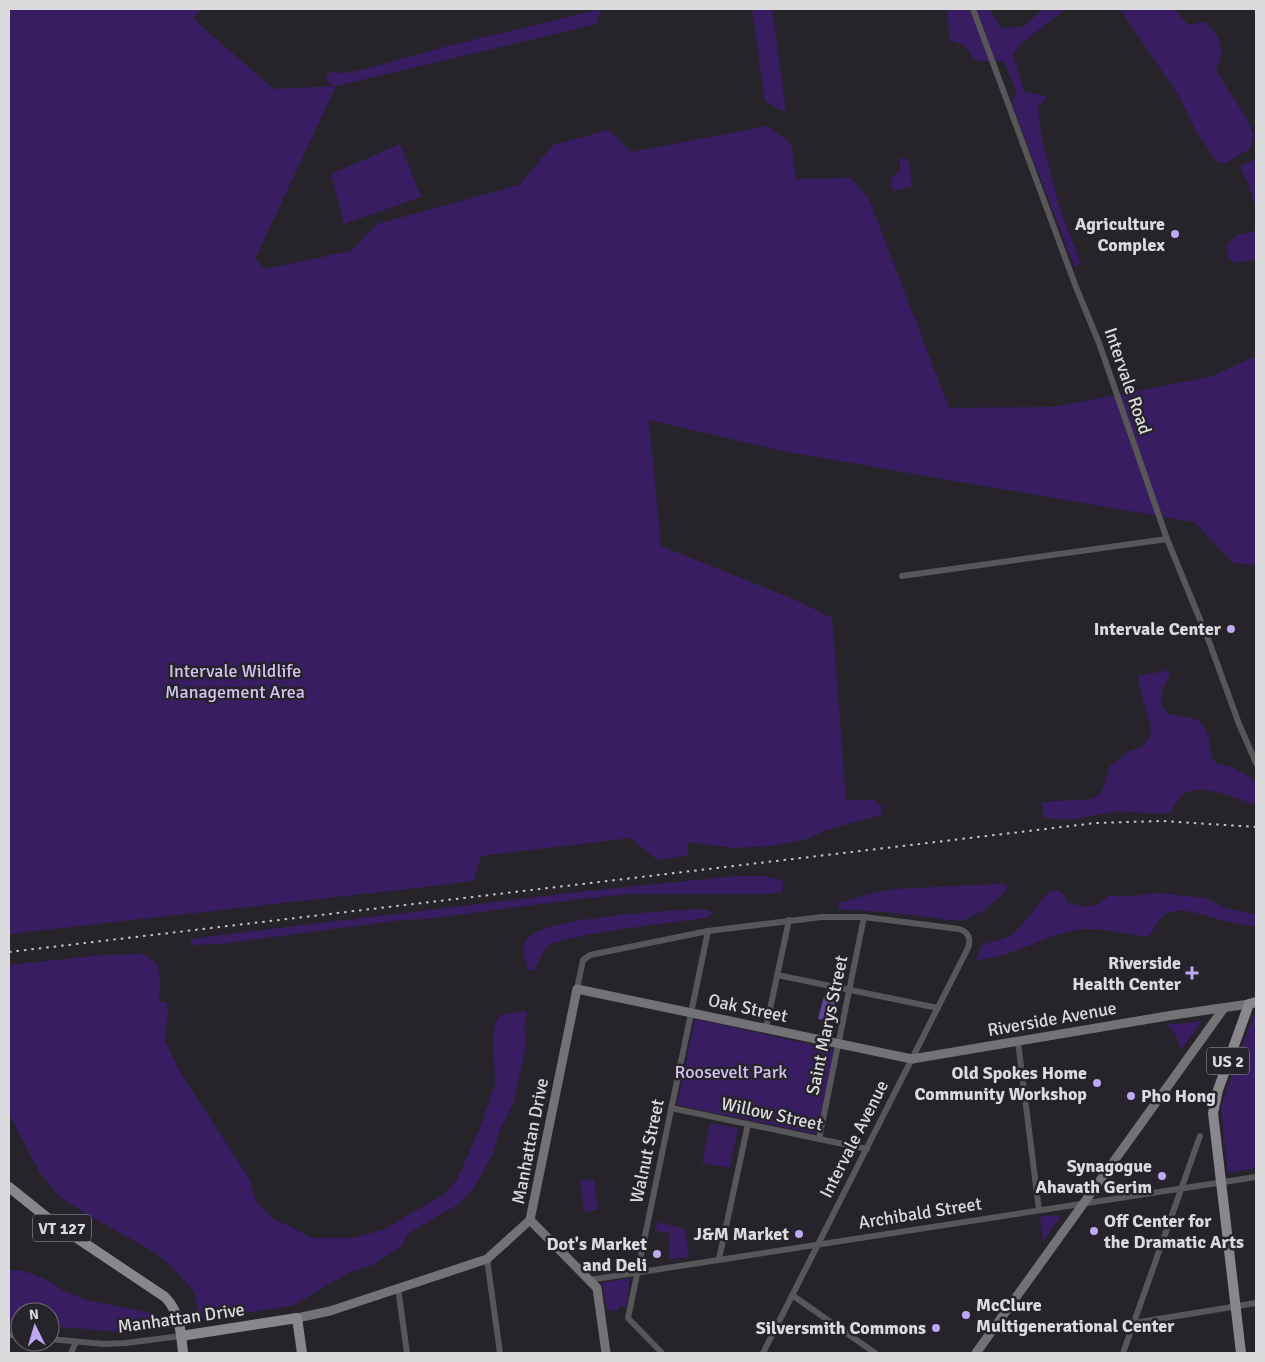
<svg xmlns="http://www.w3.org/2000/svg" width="1265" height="1362" viewBox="0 0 1265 1362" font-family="Signika,sans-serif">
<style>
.green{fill:#391d63}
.water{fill:#624698}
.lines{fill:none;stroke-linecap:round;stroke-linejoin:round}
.street{stroke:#575659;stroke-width:6}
.secondary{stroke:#737277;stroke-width:9}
.primary{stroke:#89878d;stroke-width:10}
.rail{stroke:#c5c5c8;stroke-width:2;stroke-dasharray:2.5 5;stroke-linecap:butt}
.poi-dot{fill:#bfa9f4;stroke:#26242a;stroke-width:2}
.labels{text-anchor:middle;stroke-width:5;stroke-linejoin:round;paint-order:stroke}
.shield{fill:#26242a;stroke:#a5a4a8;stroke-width:1}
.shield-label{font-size:16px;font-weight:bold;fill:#dbdbde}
.poi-label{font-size:18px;font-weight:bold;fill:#dbdbde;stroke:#26242a;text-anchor:end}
.street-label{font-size:18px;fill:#dbdbde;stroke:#26242a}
.park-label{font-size:18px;fill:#d2c5f3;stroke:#26242a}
</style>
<rect width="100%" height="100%" fill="#26242a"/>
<g class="green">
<path d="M9 9H201L193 19 274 89 334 86 328 83 326 78 330 72 343 73 362 70 444 47 601 9 597 24 336 86 255 259 265 269 351 251 377 224 519 185 553 145 609 130 631 152 768 126 791 144 796 179 850 178 869 199 949 408 1053 407 1210 377 1256 356V565L1233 563 1194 522 787 452 649 420 661 546 793 599 832 618 846 800H873L882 806 881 815 826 830 807 839 770 846 734 848 688 842V855L657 860 631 838 481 856 474 880 451 884 9 934Z"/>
<path d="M752 9H772L786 111 780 110 765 101Z"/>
<path d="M947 9H989L1002 28 1022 27 1044 9H1066L1020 44 1013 55 1024 91 1045 96 1046 99 1038 108 1041 135 1059 206 1081 264 1075 268 1016 115 1012 101 1017 93 1004 62C984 58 976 69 966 46L952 41 949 35Z"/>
<path d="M1120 9H1174L1188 25 1204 22C1222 37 1225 50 1216 71L1247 119 1254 136 1249 149 1226 163 1217 162 1195 129 1179 96Z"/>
<path d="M400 144 421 197 344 224 331 174Z"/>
<path d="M900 158 907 159 910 166 912 186 894 191 891 185 892 176 900 171Z"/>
<path d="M1256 159V208L1248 184 1240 167Z"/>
<path d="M1256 228V259L1234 263 1228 256 1227 244 1238 235 1256 231Z"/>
<path d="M1170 670C1169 685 1155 691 1165 710 1169 718 1188 715 1197 720 1213 730 1208 757 1215 762 1218 765 1225 765 1229 766 1239 770 1248 775 1256 782V805C1238 799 1203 783 1185 793 1178 798 1175 805 1171 812 1153 816 1132 810 1113 812 1091 815 1066 824 1044 817L1042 802 1093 799 1102 791 1110 766 1129 751 1143 746 1149 738 1151 728 1140 689 1138 676Z"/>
<path d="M736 876H765L783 881 782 892 762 894H633L579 899 427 919 402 920 220 944 190 945 191 940 205 937 579 892Z"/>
<path d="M996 884 1007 885 1004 894 983 911 961 921 884 912 838 909 839 903 872 893 896 889Z"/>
<path d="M1052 890C1061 891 1064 893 1067 902L1083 907 1096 905 1109 896H1131L1157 893 1206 898 1226 908 1256 915V926C1246 925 1235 924 1225 921 1209 917 1180 904 1164 915 1157 920 1154 931 1148 937 1123 934 1097 925 1071 931 1039 938 1010 958 976 960L982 945C991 942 1004 940 1012 934 1027 924 1039 899 1052 890Z"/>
<path d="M705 909 713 913 707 918C683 921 559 935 547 947 543 951 537 965 534 971L528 970C525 961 521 949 526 940 540 917 675 910 705 909Z"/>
<path d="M143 954 157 963 160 979 159 1002H166L168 1011 165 1041 181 1074 250 1180 256 1201 272 1218 313 1238H355L384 1229 443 1195 457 1180 481 1125 495 1084 493 1040 495 1023 500 1015 524 1011 527 1013 524 1028 526 1033 525 1050 514 1102 499 1132 493 1154 472 1191 457 1205 414 1230 406 1236 401 1247 374 1264 348 1273 292 1306 204 1319 199 1316 194 1291 168 1263 149 1249 93 1218 61 1198 40 1173 9 1114V965L102 955Z"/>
<path d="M1256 1013V1168L1228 1173 1221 1107 1254 1014Z"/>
<path d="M695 1019 835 1050 816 1134 677 1105Z"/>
<path d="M1202 1021 1181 1050 1176 1035 1167 1025Z"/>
<path d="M710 1123 738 1128 730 1168 702 1163Z"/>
<path d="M594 1179 598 1210 584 1212 580 1181Z"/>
<path d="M1058 1215 1060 1217 1043 1242 1040 1217Z"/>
<path d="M657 1222 685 1229 689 1257 669 1259 670 1233 656 1231Z"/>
<path d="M9 1270 24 1271 45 1279 64 1291 89 1301 153 1313 159 1317 162 1325 121 1332 50 1326V1312H20V1323L9 1322Z"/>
<path d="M628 1278 630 1279 626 1307 620 1306 615 1312 607 1309 602 1283Z"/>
</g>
<path class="water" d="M824 996 836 999 832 1022 818 1019Z"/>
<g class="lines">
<g class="street">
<path d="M973 9 1076 287 1099 343 1167 539 1210 644 1239 724 1256 763"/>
<path d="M902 576 1167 539"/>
<path d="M777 975 938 1008"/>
<path d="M577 989 583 960 590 955 708 931 822 917H864L959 929C969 932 971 939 968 948L763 1353"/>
<path d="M766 1028 789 920"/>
<path d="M1018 1042 1039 1210"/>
<path d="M671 1108 867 1149"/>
<path d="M819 1139 864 917"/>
<path d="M487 1259 500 1353"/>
<path d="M719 1259 748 1124"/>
<path d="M589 1280 1256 1177"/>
<path d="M398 1288 407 1353"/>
<path d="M792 1295 875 1353"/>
<path d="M1134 1323 1256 1303"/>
<path d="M9 1335 20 1336"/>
<path d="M50 1339 104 1344 126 1343 181 1336"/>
<path d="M71 1353 76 1342"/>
<path d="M662 1353 628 1318 708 931"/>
<path d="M1123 1353 1200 1136"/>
</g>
<g class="secondary">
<path d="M530 1220 597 1288 606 1353"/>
<path d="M297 1318 330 1311 487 1259 530 1220 577 989 912 1059 1173 1015 1249 1004"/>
<path d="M976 1353 1224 1008"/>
</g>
<g class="primary">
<path d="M9 1187 50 1220 165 1297C180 1312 181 1333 183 1353"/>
<path d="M181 1336 297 1318 302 1353"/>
<path d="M1241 1353 1213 1113 1218 1090 1249 1004 1256 1002"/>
</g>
<path class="rail" d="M9 952 1096 823 1162 821 1256 827"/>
</g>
<g class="poi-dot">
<circle cx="1175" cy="234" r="5"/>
<circle cx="1231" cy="629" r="5"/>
<path d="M1189.5 965.5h5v5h5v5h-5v5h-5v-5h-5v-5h5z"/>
<circle cx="1097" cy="1083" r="5"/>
<circle cx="1131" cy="1096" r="5"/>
<circle cx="1162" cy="1176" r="5"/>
<circle cx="1094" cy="1231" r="5"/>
<circle cx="799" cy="1234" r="5"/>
<circle cx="657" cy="1254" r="5"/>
<circle cx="966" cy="1315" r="5"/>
<circle cx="936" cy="1328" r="5"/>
</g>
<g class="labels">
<g class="shield">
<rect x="1207" y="1047.5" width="42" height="27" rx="4"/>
<rect x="33" y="1214.5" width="58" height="27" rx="4"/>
</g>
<g class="shield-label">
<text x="1228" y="1067">US 2</text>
<text x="62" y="1234">VT 127</text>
</g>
<g class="poi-label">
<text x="1165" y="230">Agriculture<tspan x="1165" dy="21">Complex</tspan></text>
<text x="1221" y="635">Intervale Center</text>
<text x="1181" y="969">Riverside<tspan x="1181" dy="21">Health Center</tspan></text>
<text x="1087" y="1079">Old Spokes Home<tspan x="1087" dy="21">Community Workshop</tspan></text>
<text x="1141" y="1102" text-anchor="start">Pho Hong</text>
<text x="1152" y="1172">Synagogue<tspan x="1152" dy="21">Ahavath Gerim</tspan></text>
<text x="1104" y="1227" text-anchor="start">Off Center for<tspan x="1104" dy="21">the Dramatic Arts</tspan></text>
<text x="789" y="1240">J&amp;M Market</text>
<text x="647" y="1250">Dot's Market<tspan x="647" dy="21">and Deli</tspan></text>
<text x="976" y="1311" text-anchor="start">McClure<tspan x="976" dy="21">Multigenerational Center</tspan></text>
<text x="926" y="1334">Silversmith Commons</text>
</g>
<g class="street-label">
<text transform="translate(1128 381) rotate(71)" y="6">Intervale Road</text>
<text transform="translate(748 1008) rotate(12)" y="6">Oak Street</text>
<text transform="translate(1052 1019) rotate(-10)" y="6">Riverside Avenue</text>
<text transform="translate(827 1025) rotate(-78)" y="6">Saint Marys Street</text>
<text transform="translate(772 1114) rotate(12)" y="6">Willow Street</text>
<text transform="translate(854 1139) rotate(-63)" y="6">Intervale Avenue</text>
<text transform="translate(530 1141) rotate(-79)" y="6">Manhattan Drive</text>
<text transform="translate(647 1151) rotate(-78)" y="6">Walnut Street</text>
<text transform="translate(920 1213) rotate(-9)" y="6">Archibald Street</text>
<text transform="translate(181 1318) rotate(-8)" y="6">Manhattan Drive</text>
</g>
<g class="park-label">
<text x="235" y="677">Intervale Wildlife<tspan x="235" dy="21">Management Area</tspan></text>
<text x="731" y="1078">Roosevelt Park</text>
</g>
</g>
<rect width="1265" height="1362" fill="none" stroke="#dbdbde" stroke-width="20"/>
<g transform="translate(35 1327) rotate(355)"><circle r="24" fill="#26242a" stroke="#6e6d72"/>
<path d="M0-4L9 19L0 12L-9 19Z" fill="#bfa9f4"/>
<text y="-8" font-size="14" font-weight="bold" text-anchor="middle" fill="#dbdbde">N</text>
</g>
</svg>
